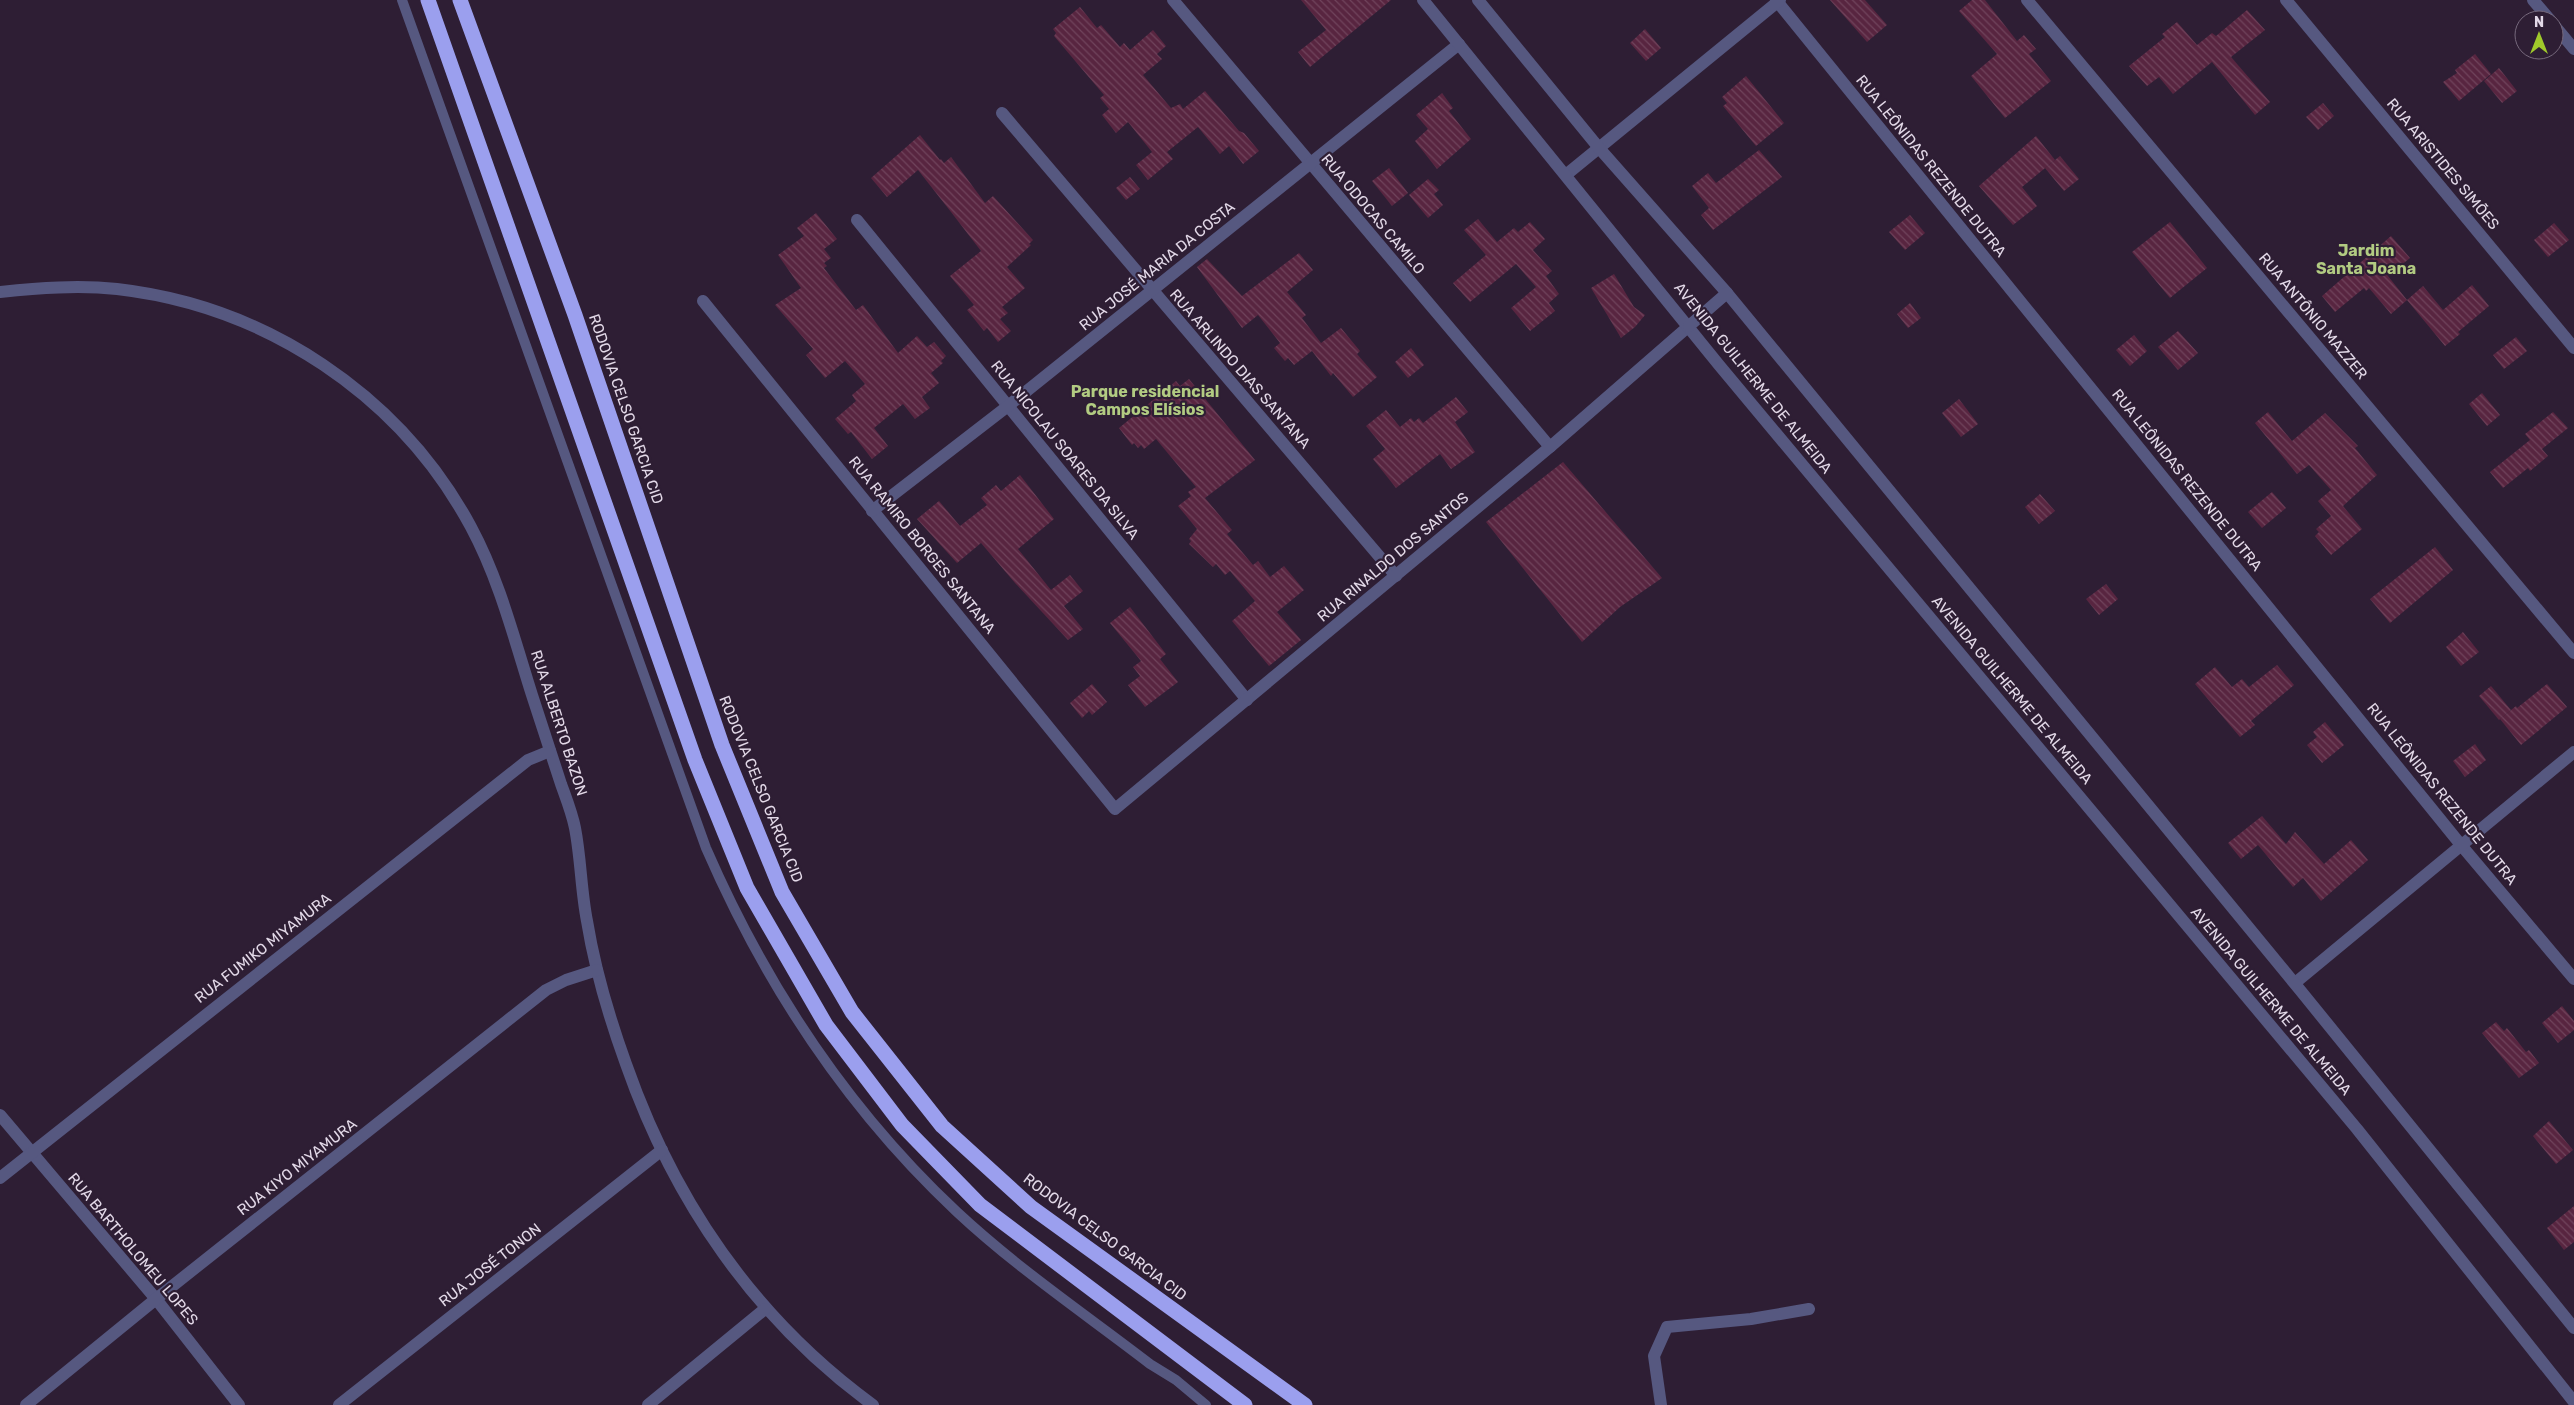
<svg xmlns="http://www.w3.org/2000/svg" width="2574" height="1405" viewBox="0 0 2574 1405" font-family="Rubik,sans-serif">
<style>
.building{fill:url(#building-back-hatch)}
.lines{fill:none;stroke-linecap:round;stroke-linejoin:round}
.service{stroke:#565880;stroke-width:10}
.minor{stroke:#565880;stroke-width:12}
.tertiary{stroke:#565880;stroke-width:12}
.motorway{stroke:#9b9fee;stroke-width:15}
.labels{text-anchor:middle;stroke-width:4.5;stroke-linejoin:round;paint-order:stroke}
.street-label{font-size:15px;fill:#e3d9e8;stroke:#2e1e34}
.neighbourhood-label{font-size:16px;font-weight:bold;fill:#b2cb82;stroke:#2e1e34}
</style>
<defs>
<pattern id="building-back-hatch" width="6" height="6" patternUnits="userSpaceOnUse" patternTransform="scale(1.25)"><rect width="6" height="6" fill="#582540"/><path d="M-1 5l2 2M0 0l6 6M5-1l2 2" fill="none" stroke="#70445c"/></pattern>
</defs>
<rect width="100%" height="100%" fill="#2e1e34"/>
<g class="building">
<path d="M1301 0H1391L1310 67 1298 52 1326 30Z"/>
<path d="M1830 0H1865L1887 25 1867 42Z"/>
<path d="M1972 0H1985L2017 41 2024 35 2036 49 2029 54 2051 81 2005 118 1971 76 1997 54 1959 11Z"/>
<path d="M1080 7 1097 28 1101 25 1120 47 1124 43 1130 50 1153 30 1166 46 1157 54 1162 59 1143 75 1171 108 1180 104 1183 109 1205 91 1239 131 1244 133 1259 151 1243 164 1229 146 1220 154 1198 127 1167 152 1173 159 1148 180 1136 165 1152 152 1128 122 1116 133 1102 115 1109 109 1100 98 1104 95 1054 36 1056 33 1053 29Z"/>
<path d="M2247 10 2265 30 2231 57 2270 102 2255 115 2212 62 2173 94 2159 77 2147 86 2129 66 2165 37 2162 34 2177 22 2197 45 2212 33 2216 36Z"/>
<path d="M1645 29 1661 48 1646 61 1630 43Z"/>
<path d="M2475 54 2491 74 2459 101 2443 82 2457 73 2455 70Z"/>
<path d="M2499 68 2517 91 2502 103 2484 81Z"/>
<path d="M1746 76 1784 123 1756 146 1723 106 1727 103 1722 97Z"/>
<path d="M1442 93 1453 108 1449 111 1471 139 1437 169 1415 141 1428 129 1416 115Z"/>
<path d="M2323 103 2334 116 2318 130 2306 117Z"/>
<path d="M920 135 940 160 941 159 944 163 951 157 985 203 993 196 1033 240 1029 244 1031 245 1007 267 1025 288 1002 307 1008 313 1000 319 1011 331 998 342 987 328 984 331 967 310 974 305 950 276 981 251 951 212 918 170 887 197 871 178Z"/>
<path d="M2036 136 2055 160 2022 187 2037 206 2013 225 1979 186Z"/>
<path d="M1759 150 1782 177 1713 230 1701 215 1709 208 1692 186 1708 173 1716 183Z"/>
<path d="M2060 156 2079 179 2064 191 2045 168Z"/>
<path d="M1389 168 1408 193 1392 206 1372 181Z"/>
<path d="M1130 177 1140 189 1126 200 1116 188Z"/>
<path d="M1428 179 1439 190 1434 194 1443 205 1428 218 1409 195Z"/>
<path d="M816 213 837 239 824 249 831 258 824 263 827 266 824 268 856 310 863 305 898 353 917 336 927 347 934 342 946 356 941 361 943 363 931 373 939 383 922 397 930 408 915 419 903 404 874 428 888 446 872 459 851 432 848 434 835 419 856 401 852 395 865 384 845 361 825 378 806 355 813 349 775 305 801 288 778 255 804 236 797 228Z"/>
<path d="M1910 215 1925 233 1905 250 1889 232Z"/>
<path d="M1478 219 1497 242 1514 228 1518 232 1530 222 1545 239 1533 250 1552 271 1546 276 1559 294 1549 303 1555 311 1530 331 1511 308 1536 287 1516 264 1470 302 1453 283 1486 255 1464 230Z"/>
<path d="M2170 222 2207 268 2170 298 2132 252Z"/>
<path d="M2554 223 2569 240 2548 257 2534 240Z"/>
<path d="M2391 236 2410 258 2388 276 2407 300 2391 314 2369 288 2366 291 2364 288 2335 312 2322 296Z"/>
<path d="M1299 253 1313 270 1287 292 1306 315 1302 318 1321 343 1341 328 1360 351 1357 354 1377 377 1353 397 1333 373 1331 376 1312 351 1294 365 1288 358 1285 361 1274 348 1280 343 1258 315 1242 328 1197 267 1207 259 1242 296Z"/>
<path d="M1614 274 1634 307 1645 315 1635 327 1621 338 1591 288Z"/>
<path d="M2472 285 2489 306 2458 332 2460 334 2445 346 2407 300 2423 286 2443 310Z"/>
<path d="M1910 303 1921 318 1908 328 1897 314Z"/>
<path d="M2178 331 2198 353 2178 370 2158 347Z"/>
<path d="M2134 335 2147 351 2130 366 2116 350Z"/>
<path d="M2516 337 2527 351 2504 369 2493 355Z"/>
<path d="M1411 348 1424 365 1408 378 1395 362Z"/>
<path d="M1189 379 1255 460 1205 498 1232 530 1227 534 1253 565 1258 561 1270 577 1284 566 1304 590 1277 612 1301 640 1269 666 1232 621 1255 601 1230 571 1225 575 1216 564 1213 567 1189 544 1191 541 1189 539 1197 529 1178 506 1191 496 1188 492 1196 487 1156 439 1144 449 1141 445 1138 448 1134 443 1132 445 1119 428 1176 381 1180 386Z"/>
<path d="M2482 393 2500 415 2487 426 2469 404Z"/>
<path d="M1456 397 1468 412 1455 422 1475 452 1451 469 1440 454 1396 488 1373 459 1385 449 1366 426 1386 410 1400 427 1411 418 1414 422 1419 418 1423 423Z"/>
<path d="M1959 399 1978 424 1961 437 1942 413Z"/>
<path d="M2268 412 2292 441 2325 413 2358 446 2355 448 2377 475 2343 506 2362 529 2331 555 2315 536 2319 532 2316 529 2331 516 2318 501 2331 490 2309 465 2297 474 2255 423Z"/>
<path d="M2553 412 2568 428 2542 449 2548 456 2530 471 2528 468 2503 488 2490 472 2530 440 2525 434Z"/>
<path d="M1563 462 1662 578 1620 607 1582 642 1486 522Z"/>
<path d="M1020 475 1054 519 1018 549 1051 590 1070 575 1083 591 1064 606 1083 629 1068 640 1015 583 981 543 957 563 917 519 939 501 960 526 987 505 981 498 996 485 1001 491Z"/>
<path d="M2272 492 2286 508 2262 528 2248 512Z"/>
<path d="M2040 494 2055 511 2039 524 2025 507Z"/>
<path d="M2435 547 2453 570 2390 623 2370 599Z"/>
<path d="M2106 584 2118 599 2099 615 2086 599Z"/>
<path d="M1130 607 1166 654 1160 659 1178 682 1145 707 1128 685 1140 676 1133 667 1141 661 1110 623Z"/>
<path d="M2463 632 2479 652 2461 666 2446 647Z"/>
<path d="M2277 665 2294 685 2251 721 2255 725 2240 737 2195 684 2215 667 2232 687 2242 679 2249 687Z"/>
<path d="M1092 684 1107 702 1092 715 1089 711 1082 718 1070 703Z"/>
<path d="M2547 684 2567 707 2521 745 2500 719 2516 706 2517 708Z"/>
<path d="M2491 686 2511 710 2499 720 2479 696Z"/>
<path d="M2325 722 2344 745 2322 763 2307 745 2317 737 2313 732Z"/>
<path d="M2475 744 2486 760 2465 777 2453 761Z"/>
<path d="M2262 816 2286 844 2295 832 2324 864 2351 840 2368 860 2321 901 2303 878 2293 887 2258 845 2241 859 2228 843Z"/>
<path d="M2562 1006 2574 1021V1030L2558 1043 2542 1023Z"/>
<path d="M2496 1022 2504 1031 2507 1028 2526 1052 2529 1050 2539 1063 2519 1078 2482 1033Z"/>
<path d="M2549 1121 2573 1150 2556 1164 2533 1136Z"/>
<path d="M2574 1206V1242L2564 1250 2547 1228Z"/>
</g>
<g class="lines">
<path class="service" d="M402 0 706 848C766 986 847 1109 957 1212 1017 1268 1085 1314 1150 1364L1176 1380 1206 1405"/>
<g class="minor">
<path d="M1173 0 1550 447"/>
<path d="M1776 0 2461 845 2574 979"/>
<path d="M2027 0 2574 653"/>
<path d="M2286 0 2574 348"/>
<path d="M2533 0 2550 20"/>
<path d="M2554 25 2574 49"/>
<path d="M1002 113 1396 576"/>
<path d="M1567 174 1780 0"/>
<path d="M857 220 1247 700"/>
<path d="M0 292C39 288 78 285 117 289 266 306 400 395 471 527 499 579 514 638 532 695 542 725 551 754 561 784 566 798 572 813 575 828 581 859 581 891 587 921 595 970 609 1017 626 1064 674 1201 755 1319 873 1405"/>
<path d="M703 301 1115 809 1550 447 1689 326"/>
<path d="M872 511 1008 406 1459 44"/>
<path d="M2295 983 2574 752"/>
<path d="M0 1115 156 1299 239 1405"/>
<path d="M0 1178 528 760 550 751"/>
<path d="M26 1405 156 1299 546 990 566 980 597 970"/>
<path d="M339 1405 662 1150"/>
<path d="M648 1405 765 1309"/>
<path d="M1661 1405 1654 1356 1667 1327 1751 1319 1809 1309"/>
</g>
<g class="tertiary">
<path d="M1423 0 1719 365 2357 1129 2574 1402"/>
<path d="M1478 0 1599 148 1727 293 2300 990 2574 1328"/>
<path d="M1689 326 1727 293"/>
</g>
<g class="motorway">
<path d="M428 0 695 760 747 888 826 1025 902 1125 980 1205 1245 1405"/>
<path d="M460 0 575 315 722 745 782 892 852 1012 942 1126 1031 1207 1305 1405"/>
</g>
</g>
<g class="labels">
<g class="street-label">
<text transform="translate(2443 164) rotate(50)" y="5">RUA ARISTIDES SIMÕES</text>
<text transform="translate(1931 166) rotate(51)" y="5">RUA LEÔNIDAS REZENDE DUTRA</text>
<text transform="translate(1373 214) rotate(50)" y="5">RUA ODOCAS CAMILO</text>
<text transform="translate(1157 266) rotate(-39)" y="5">RUA JOSÉ MARIA DA COSTA</text>
<text transform="translate(2313 316) rotate(50)" y="5">RUA ANTÔNIO MAZZER</text>
<text transform="translate(1240 369) rotate(49)" y="5">RUA ARLINDO DIAS SANTANA</text>
<text transform="translate(1753 378) rotate(51)" y="5">AVENIDA GUILHERME DE ALMEIDA</text>
<text transform="translate(626 409) rotate(71)" y="5">RODOVIA CELSO GARCIA CID</text>
<text transform="translate(1065 450) rotate(51)" y="5">RUA NICOLAU SOARES DA SILVA</text>
<text transform="translate(2187 480) rotate(51)" y="5">RUA LEÔNIDAS REZENDE DUTRA</text>
<text transform="translate(922 545) rotate(51)" y="5">RUA RAMIRO BORGES SANTANA</text>
<text transform="translate(1393 557) rotate(-40)" y="5">RUA RINALDO DOS SANTOS</text>
<text transform="translate(2012 690) rotate(50)" y="5">AVENIDA GUILHERME DE ALMEIDA</text>
<text transform="translate(559 723) rotate(72)" y="5">RUA ALBERTO BAZON</text>
<text transform="translate(761 789) rotate(68)" y="5">RODOVIA CELSO GARCIA CID</text>
<text transform="translate(2442 794) rotate(51)" y="5">RUA LEÔNIDAS REZENDE DUTRA</text>
<text transform="translate(263 948) rotate(-38)" y="5">RUA FUMIKO MIYAMURA</text>
<text transform="translate(2271 1001) rotate(50)" y="5">AVENIDA GUILHERME DE ALMEIDA</text>
<text transform="translate(297 1167) rotate(-38)" y="5">RUA KIYO MIYAMURA</text>
<text transform="translate(1105 1237) rotate(37)" y="5">RODOVIA CELSO GARCIA CID</text>
<text transform="translate(133 1249) rotate(50)" y="5">RUA BARTHOLOMEU LOPES</text>
<text transform="translate(490 1265) rotate(-38)" y="5">RUA JOSÉ TONON</text>
</g>
<g class="neighbourhood-label">
<text x="2366" y="256">Jardim<tspan x="2366" dy="18">Santa Joana</tspan></text>
<text x="1145" y="397">Parque residencial<tspan x="1145" dy="18">Campos Elísios</tspan></text>
</g>
</g>
<g transform="translate(2539 35)"><circle r="24" fill="#2e1e34" stroke="#76697c"/>
<path d="M0-4L9 19L0 12L-9 19Z" fill="#a0c92b"/>
<text y="-8" font-size="14" font-weight="bold" text-anchor="middle" fill="#e3d9e8">N</text>
</g>
</svg>
